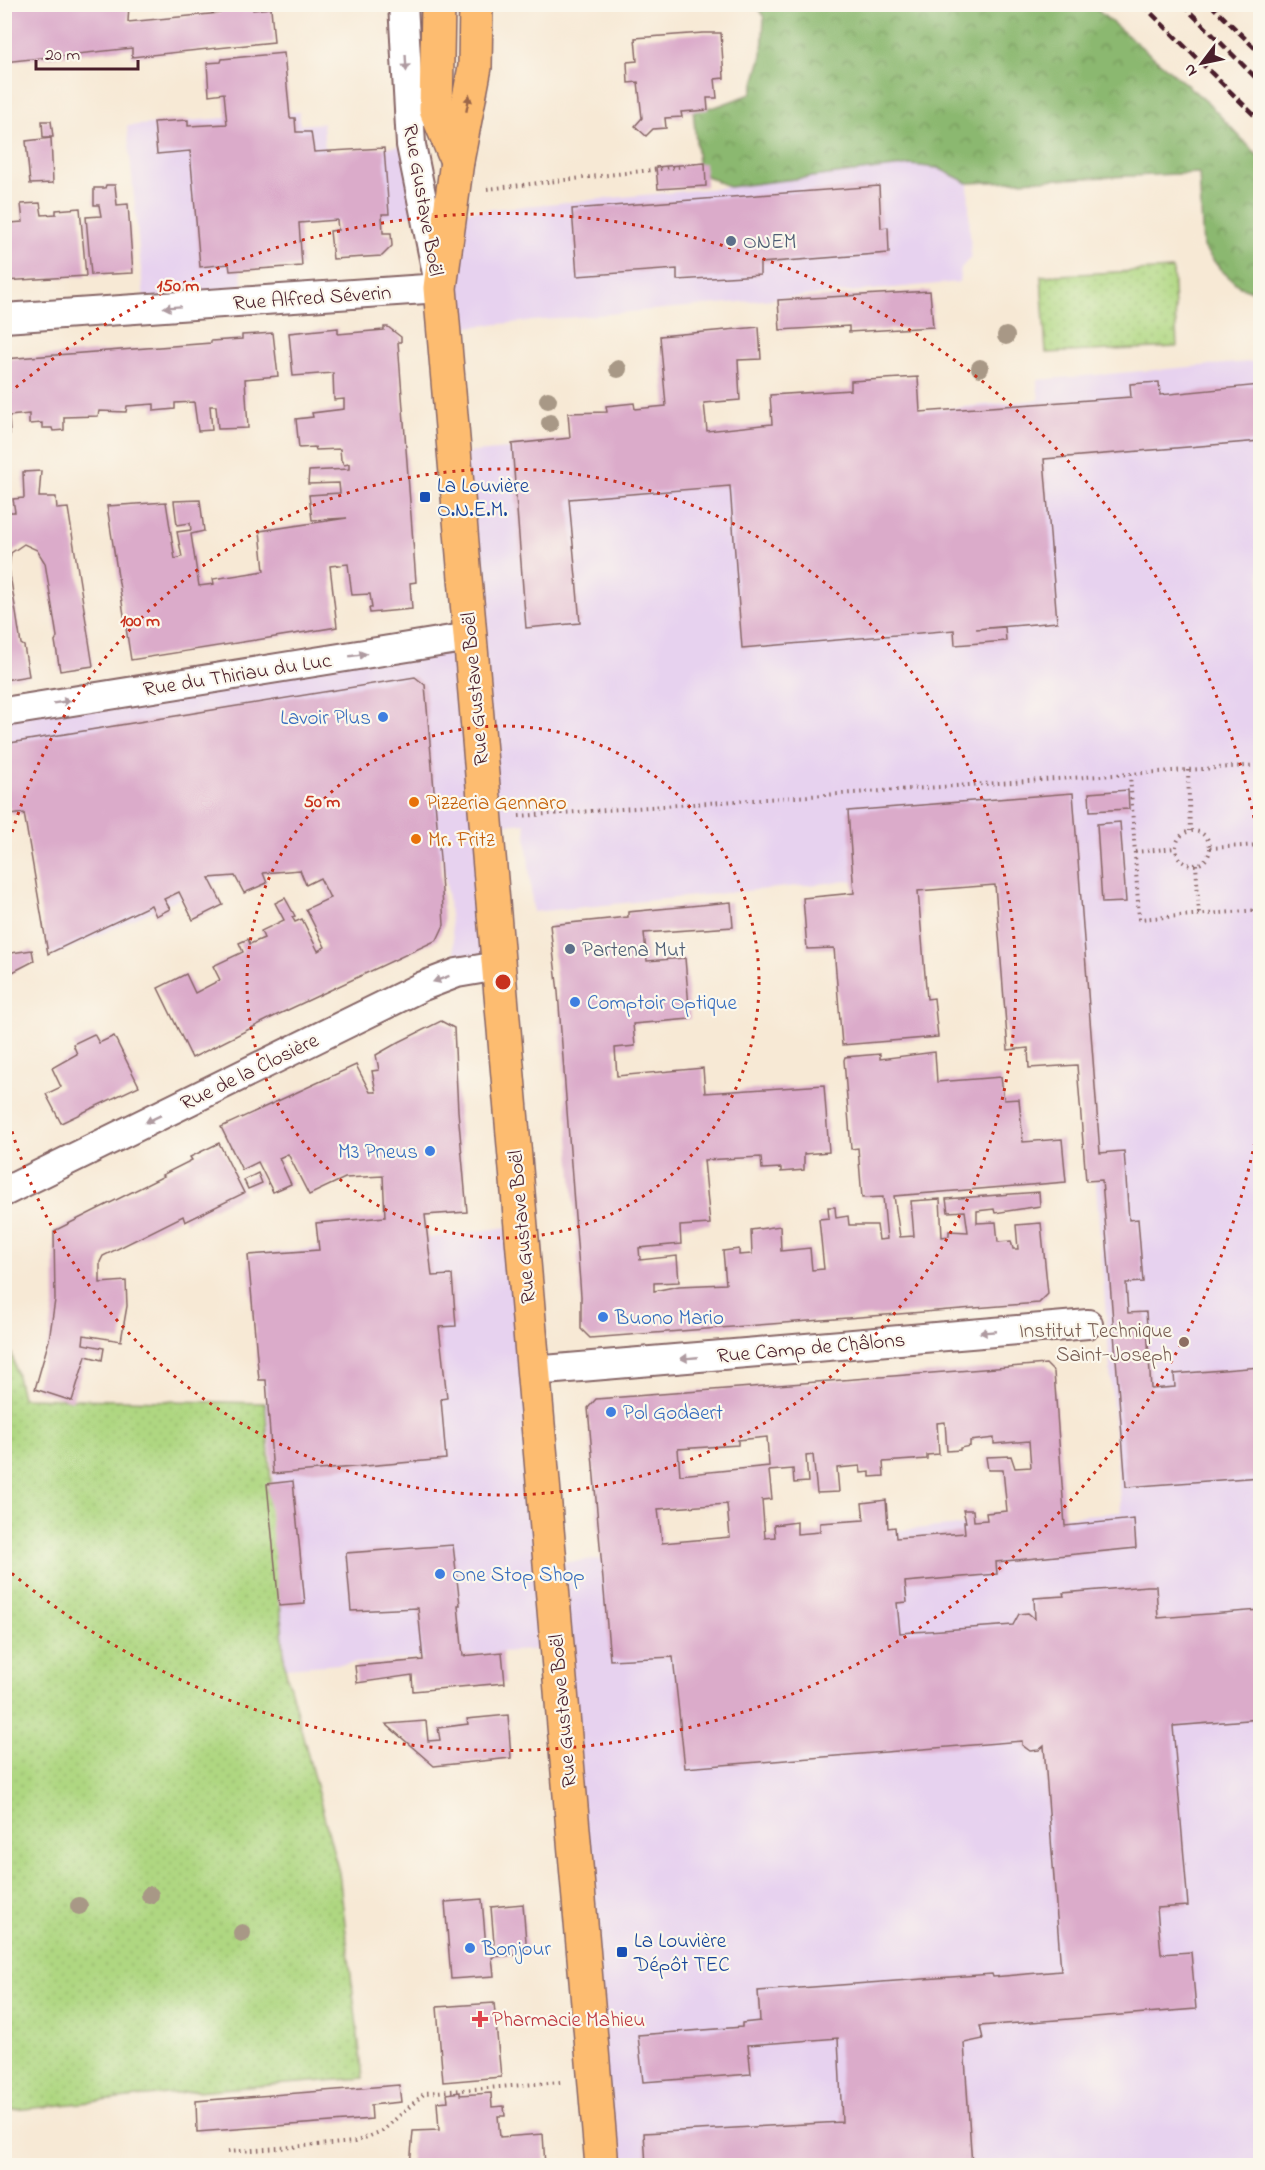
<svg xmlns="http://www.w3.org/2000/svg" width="1265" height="2170" viewBox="0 0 1265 2170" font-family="'Indie Flower',sans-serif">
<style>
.built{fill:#e7d2ef}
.forest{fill:url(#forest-crowns);stroke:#6a6c4d;stroke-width:1.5}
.garden{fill:url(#garden-dots);stroke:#7c7b56;stroke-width:1.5}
.building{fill:#dbabca;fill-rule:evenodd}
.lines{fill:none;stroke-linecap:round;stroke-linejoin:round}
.minor-casing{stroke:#876666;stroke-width:32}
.primary-casing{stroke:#876666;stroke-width:36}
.path{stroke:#876666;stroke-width:4;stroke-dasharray:1.5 4.5;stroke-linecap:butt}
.minor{stroke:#fff;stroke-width:28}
.primary{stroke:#fdbc70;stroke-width:33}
.rail{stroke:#4a1f2b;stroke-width:4.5;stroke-dasharray:9 4.5;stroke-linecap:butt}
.tree{fill:#a89886}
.oneway{fill:#ae9aa0}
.oneway2{fill:#9b664a}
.ring{fill:none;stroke:#c8321e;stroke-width:3;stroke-dasharray:3 6}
.service-dot{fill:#5c6f8a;stroke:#fbf7ec;stroke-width:2}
.transit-dot{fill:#1a4fb4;stroke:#fbf7ec;stroke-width:2}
.shop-dot{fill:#3f7fe0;stroke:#fbf7ec;stroke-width:2}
.food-dot{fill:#e8710a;stroke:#fbf7ec;stroke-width:2}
.education-dot{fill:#8d6e63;stroke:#fbf7ec;stroke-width:2}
.health-dot{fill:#e0444e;stroke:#fbf7ec;stroke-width:2}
.labels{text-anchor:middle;stroke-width:4.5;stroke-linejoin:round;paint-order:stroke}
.street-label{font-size:21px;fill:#4a1f2b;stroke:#fbf7ec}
.service-label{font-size:21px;fill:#4e5e75;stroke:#fbf7ec;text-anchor:start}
.transit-label{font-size:21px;fill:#164399;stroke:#fbf7ec;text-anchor:start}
.shop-label{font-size:21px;fill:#366cbe;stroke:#fbf7ec;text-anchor:start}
.food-label{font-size:21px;fill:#c56008;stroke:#fbf7ec;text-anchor:start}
.education-label{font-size:21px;fill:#785e54;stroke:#fbf7ec;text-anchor:end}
.health-label{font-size:21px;fill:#be3a42;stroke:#fbf7ec;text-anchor:start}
.centre{fill:#c8321e;stroke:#fbf7ec;stroke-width:3}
.ring-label{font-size:18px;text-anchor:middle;font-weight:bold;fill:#c8321e;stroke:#fbf7ec;stroke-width:4.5;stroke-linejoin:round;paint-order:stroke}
</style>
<defs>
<pattern id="forest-crowns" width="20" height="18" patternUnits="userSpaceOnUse" patternTransform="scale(1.5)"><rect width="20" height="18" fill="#8bb86f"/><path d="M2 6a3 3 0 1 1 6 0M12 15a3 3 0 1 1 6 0" fill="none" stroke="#74955b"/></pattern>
<pattern id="garden-dots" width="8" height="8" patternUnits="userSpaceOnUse" patternTransform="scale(1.5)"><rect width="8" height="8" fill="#afd781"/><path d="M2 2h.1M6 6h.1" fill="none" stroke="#98b870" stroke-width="1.8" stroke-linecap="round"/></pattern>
</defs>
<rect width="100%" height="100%" fill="#fbf7ec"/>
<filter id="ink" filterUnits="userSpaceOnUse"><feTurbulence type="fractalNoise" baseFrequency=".0167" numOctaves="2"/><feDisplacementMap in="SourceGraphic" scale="12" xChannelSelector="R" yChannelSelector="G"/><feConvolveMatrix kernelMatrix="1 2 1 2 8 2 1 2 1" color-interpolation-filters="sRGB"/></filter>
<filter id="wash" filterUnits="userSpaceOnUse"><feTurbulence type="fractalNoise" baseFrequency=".008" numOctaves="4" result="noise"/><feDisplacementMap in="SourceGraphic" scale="24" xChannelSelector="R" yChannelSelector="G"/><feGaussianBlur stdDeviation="1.35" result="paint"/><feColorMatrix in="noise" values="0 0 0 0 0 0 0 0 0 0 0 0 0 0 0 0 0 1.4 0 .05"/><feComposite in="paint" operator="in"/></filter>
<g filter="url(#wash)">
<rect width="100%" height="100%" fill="#f7e9d5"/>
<g class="built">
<path d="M299 112 300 125 323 123 325 153 411 145 425 214 236 231 244 301 145 309 127 126Z"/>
<path d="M911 165 939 168 968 183 971 257 961 268 959 282 444 329 450 213 729 187Z"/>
<path d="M1260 361V2165H602L557 1648 285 1668 272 1468 252 1254 429 1238 521 1225 550 1564 733 1544 1121 1512 1095 1171 1076 866 848 881 533 912 525 823 487 826 498 966 457 973 443 857 254 873 222 879 53 956 28 811H16L5 736 4 712 470 637 454 454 1039 400 1037 380Z"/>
</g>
<path class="forest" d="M757 5H1091L1206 101 1260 158V294L1239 286 1220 269 1203 247 1199 173 968 183 938 168 911 165 729 187 706 176 698 163 693 109 715 107 751 94 762 55 764 18Z"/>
<g class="garden">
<path d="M1173 269 1177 347 1046 353 1041 276Z"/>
<path d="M4 1353 12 1354 22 1398 265 1403 285 1668 339 1873 363 2078 195 2091 5 2111Z"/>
</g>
<g id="blocks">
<g class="building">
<path d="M4 4H129L128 22 220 13 219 4H252L253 10 271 8 274 42 132 57V48L4 62Z"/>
<path d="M703 33H721L724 78 715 79 717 98H707L708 110 681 112 682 117 665 118 666 128 653 129 646 136 635 126 642 118 638 82 628 83 627 62 637 61 635 38Z"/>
<path d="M284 53 290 118H295L296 132H311L314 152 384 148 389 214H382L383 233H391L392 246 382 256 333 259 330 231 338 230 337 220 299 223 302 266 230 271 229 264 200 267 190 151 157 154 154 122 188 120V126L227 124 224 93 209 95 207 63 221 62 222 59Z"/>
<path d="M42 121H51L53 137H43Z"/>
<path d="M51 138 53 183 30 184 26 141Z"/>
<path d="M705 163 706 186 658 189 656 167Z"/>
<path d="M106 185H115L117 205 128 204 133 273 91 275 86 217 101 216 99 205H94V188H105Z"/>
<path d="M879 186 881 228 888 227 889 253 760 263V275L677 280V269L577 276 572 209Z"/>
<path d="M8 200 10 223 23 222 21 204 40 203 42 215 56 214V210L80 208 86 276 4 281V201Z"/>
<path d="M930 291 933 327 849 332V326L780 330 778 300Z"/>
<path d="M384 327H388L401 337V342H398L416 582 410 583 412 609 370 613 369 608H372L370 594 352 595 348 564 330 566 337 627 131 660 107 506 166 502 175 559 182 557 177 532 191 530 190 523 177 525 174 501 200 500 204 531 191 534 199 586 214 584 213 579 264 571 260 531 347 518 312 520 309 495 340 493 339 483 308 484 309 471 349 469V464L344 465 341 460 340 449 316 450 315 447 299 448 296 419 313 417 312 413 344 409V399L334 400 333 373 293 376 289 333 338 328V334L384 330Z"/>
<path d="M759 327 761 359 738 360 740 400 704 403 707 431 772 424 770 395 851 390V381L918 377 920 412 1131 397 1130 384 1159 382 1160 395 1260 385V441L1044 459 1057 622 976 629 1005 627 1006 641 955 645 954 630 742 648 730 486 569 499 580 623 526 628 512 444 570 438 568 413 607 412 606 406 634 403 635 409 666 406 660 336Z"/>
<path d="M273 333 278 376 245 379 248 428 218 429 216 406H210L212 430 198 431 194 402 175 403V409L154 411V404L127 406 126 412 99 411 98 416 64 417V430L53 431 52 428H42V423L29 424V414L9 416 10 434H4V359L211 343V341L242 339V335Z"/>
<path d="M41 471 39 497H56L57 509 68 508 93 666 60 671 55 641 57 637 45 563 37 550 24 544 11 553 9 568 21 644 24 646 29 676 4 680V512H15L13 499 24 498 23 472Z"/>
<path d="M415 677 425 685 440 859 444 925 437 940 275 1016 192 1058 158 988 186 974 195 993 220 980 213 966 243 952 239 943 248 939 250 944 264 938 261 931 284 920 275 903 285 898 295 916 292 917 295 922 302 919 318 951 325 947 306 909 330 898 320 878 306 885 300 870 263 873 267 883 244 893 235 876 209 878 223 905 193 920 179 892 164 899 170 909 156 916 151 905 48 954 24 813 11 815 10 808H4V744Z"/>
<path d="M1128 790 1129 809 1090 811 1089 793Z"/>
<path d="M1073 793 1100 1153 1124 1151 1129 1220 1138 1219 1143 1282 1126 1283 1128 1313 1146 1312 1151 1389 1175 1387 1174 1374 1260 1367V1477L1126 1487 1102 1180 1086 1181 1077 1065 1029 1068 1028 1048 1008 1050 995 885 918 891 927 999 934 998 938 1037 842 1045 834 948 807 949 803 898 854 893 848 811Z"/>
<path d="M1120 822 1126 902 1102 903 1097 824Z"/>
<path d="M731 902 733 927 644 933 647 961 685 958 690 1019 633 1024 635 1046 615 1048 617 1076 703 1068 705 1093 824 1085 829 1152 804 1154V1170L781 1172V1168L762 1169 761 1157 704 1160 710 1224 680 1226 681 1244 639 1248 640 1260 677 1256 679 1282 654 1283V1291L679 1286 726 1284 723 1251 739 1249V1255L752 1254 751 1230 780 1226 781 1251 810 1248 812 1270 824 1269 819 1219 829 1218 828 1207H835L836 1218 848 1216 849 1225H877L879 1240 887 1239 883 1197 862 1198 858 1148 851 1149 844 1060 845 1057 880 1054V1059L935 1052 937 1082 1001 1077 1004 1100 1019 1099 1023 1142 1062 1139 1066 1182 894 1196 900 1237 914 1236 911 1201 940 1199 942 1237 949 1236V1231L968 1232 965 1211 948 1212 946 1199 1039 1192 1040 1206 995 1213 994 1209 977 1211V1223L996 1222 998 1242 1011 1241 1013 1249H1018L1016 1225 1041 1223 1048 1294 1039 1303 590 1338 581 1329V1296L558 992 550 925 628 917V912Z"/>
<path d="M32 950 34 961 5 976 4 954Z"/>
<path d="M441 1021 454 1028 458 1111 467 1212 425 1215 432 1276 452 1275 456 1326 439 1327 447 1398 441 1399 446 1459 273 1474 266 1380H259L248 1255 319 1250 316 1223 385 1217 383 1176 345 1178 309 1195 288 1154 279 1158 291 1184 273 1192 258 1162 242 1170 221 1127 356 1065 370 1092H376L372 1071 379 1070 376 1055 399 1042Z"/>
<path d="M94 1034 99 1043 114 1036 139 1086 61 1123 46 1094 61 1087 52 1068 77 1054 73 1044Z"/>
<path d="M219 1143 244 1193 185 1222 183 1216 103 1256 100 1262V1283L126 1281 127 1306 121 1341 84 1335 83 1344 104 1348 102 1360 86 1356 72 1401 35 1389 49 1340 55 1300 54 1231 164 1176 162 1175 192 1160 190 1157Z"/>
<path d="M258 1173 262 1183 248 1189 244 1180Z"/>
<path d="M1046 1364 1054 1372 1065 1526 1134 1519 1136 1548 996 1562 997 1574 905 1582 907 1602 897 1603 900 1633 1013 1625 1019 1614 1028 1613 1035 1619 1034 1598 1064 1596 1063 1593 1147 1586H1156L1158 1618 1260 1610V1719L1173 1726 1188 1906 1157 1908 1161 1954 1191 1952 1196 2009 980 2026 983 2039 964 2043 972 2166H646L644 2133 842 2122 838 2038 748 2045 751 2074 643 2082 638 2035 742 2027V2023L760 2021 758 1991 992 1974 993 1977 1061 1971 1044 1746 1039 1750 1030 1751 1022 1745V1741L685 1768 673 1657 610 1660 588 1408 596 1399ZM945 1422 947 1451 960 1450V1448L970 1446V1441L994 1438V1444L1029 1441 1031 1467 1015 1468 1011 1456 986 1457 988 1470H1003L1007 1511 986 1513 987 1520 974 1521 973 1510H963L966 1522H964L965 1533 896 1538 895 1527 888 1528 886 1500 862 1503 864 1520 820 1523V1532L797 1534V1522L774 1525 775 1537 765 1538 762 1500 772 1499 769 1471 793 1469 794 1483 808 1482 806 1456 813 1455 817 1493 839 1492 837 1468 860 1466 861 1473 870 1472V1477L884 1476 883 1462 927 1459V1455L939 1454 937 1423ZM767 1437 769 1466 680 1475 678 1449 738 1445V1440ZM727 1504 730 1537 662 1543 658 1509Z"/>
<path d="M293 1481 305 1604 279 1606 267 1484Z"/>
<path d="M453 1545 460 1605H458L463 1656 502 1652 505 1683 413 1691 412 1675 357 1683 355 1666 423 1660 418 1608 351 1611 346 1553Z"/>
<path d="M508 1715 511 1758 434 1766 386 1724 426 1721 428 1741 440 1740 438 1728 468 1724 467 1719Z"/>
<path d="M482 1899 486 1947H492L494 1943 491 1907 523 1904 527 1954 492 1957 494 1976 451 1979 445 1902Z"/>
<path d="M494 2003 501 2077 443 2082 437 2007Z"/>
<path d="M399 2085 401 2102 371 2105 372 2119 197 2132 196 2101Z"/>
<path d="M460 2092V2095L491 2093 492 2107 504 2106 505 2116H498L500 2137 543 2134 545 2166H410L413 2131 439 2130 437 2102 448 2101 447 2094Z"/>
</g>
</g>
</g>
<g filter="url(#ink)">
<use href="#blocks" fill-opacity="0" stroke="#876666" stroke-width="1.5"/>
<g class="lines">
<g class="minor-casing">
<g id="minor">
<path d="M4 318 440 288 411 145 403 4"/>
<path d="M4 712 470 637"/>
<path d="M4 1192 423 986 457 973 498 966"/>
<path d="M533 1371 1088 1324"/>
</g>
</g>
<g class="primary-casing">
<g id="primary">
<path d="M438 4 436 110 457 161"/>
<path d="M476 4 475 67 457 161 440 288 602 2166"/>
</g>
</g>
<g class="path">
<path d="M487 189 686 166"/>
<path d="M1188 770 1190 831"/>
<path d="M1130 774 1139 919 1260 910"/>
<path d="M519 816 1260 765"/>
<circle cx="1193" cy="848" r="17"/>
<path d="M1210 848 1260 845"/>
<path d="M1135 852 1176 848"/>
<path d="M1196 864 1199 914"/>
<path d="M228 2152 355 2142 382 2131 425 2093 561 2082"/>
</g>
<use href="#minor" class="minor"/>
<use href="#primary" class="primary"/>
<g class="rail">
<path d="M1142 4 1260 121"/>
<path d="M1182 4 1260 82"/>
<path d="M1210 4 1260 53"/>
</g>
</g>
<g class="tree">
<circle cx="1006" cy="336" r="9"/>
<circle cx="980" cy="368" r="9"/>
<circle cx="618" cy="369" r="9"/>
<circle cx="548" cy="400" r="9"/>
<circle cx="550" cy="423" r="9"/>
<circle cx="150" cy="1895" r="9"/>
<circle cx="79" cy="1906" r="9"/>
<circle cx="242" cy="1933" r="9"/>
</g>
<defs><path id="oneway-solid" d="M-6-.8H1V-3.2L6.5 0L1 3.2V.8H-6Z" transform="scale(1.5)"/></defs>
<g class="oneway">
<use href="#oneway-solid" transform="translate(406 63) rotate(87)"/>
<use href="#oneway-solid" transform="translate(172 307) rotate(176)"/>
<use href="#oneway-solid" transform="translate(358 655) rotate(-9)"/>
<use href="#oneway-solid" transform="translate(62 702) rotate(-9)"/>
<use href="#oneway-solid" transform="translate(441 979) rotate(160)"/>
<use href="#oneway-solid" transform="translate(153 1119) rotate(154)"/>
<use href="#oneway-solid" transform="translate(988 1332) rotate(175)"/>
<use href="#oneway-solid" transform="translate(689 1358) rotate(175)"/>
</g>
<use class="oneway2" href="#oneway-solid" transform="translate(468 103) rotate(-79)"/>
</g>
<g class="ring">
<circle cx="503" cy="982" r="256"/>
<path d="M5 858A513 513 0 1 1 5 1106"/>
<path d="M1260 1116A769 769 0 0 1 9 1571M9 393A769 769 0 0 1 1260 848"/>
</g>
<g class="service-dot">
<circle cx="731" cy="241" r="6"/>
<circle cx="570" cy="949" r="6"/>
</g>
<g class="transit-dot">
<rect x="419" y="491" width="12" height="12" rx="3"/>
<rect x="616" y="1946" width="12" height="12" rx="3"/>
</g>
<g class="shop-dot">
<circle cx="383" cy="717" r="6"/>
<circle cx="575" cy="1002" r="6"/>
<circle cx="430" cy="1151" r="6"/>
<circle cx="603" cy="1317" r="6"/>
<circle cx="611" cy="1412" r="6"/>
<circle cx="440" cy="1574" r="6"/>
<circle cx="470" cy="1948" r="6"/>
</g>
<g class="food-dot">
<circle cx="414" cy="802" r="6"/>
<circle cx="416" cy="839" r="6"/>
</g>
<circle class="education-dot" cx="1184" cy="1342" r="6"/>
<path class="health-dot" d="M477 2010h6v6h6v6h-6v6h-6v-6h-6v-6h6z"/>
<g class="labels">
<g class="street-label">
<text transform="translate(424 200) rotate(80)" y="7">Rue Gustave Boël</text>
<text transform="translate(312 297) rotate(-4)" y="7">Rue Alfred Séverin</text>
<text transform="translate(237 674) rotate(-9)" y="7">Rue du Thiriau du Luc</text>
<text transform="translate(474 689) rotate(-95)" y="7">Rue Gustave Boël</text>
<text transform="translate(249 1071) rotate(-26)" y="7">Rue de la Closière</text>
<text transform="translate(521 1227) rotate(-95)" y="7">Rue Gustave Boël</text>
<text transform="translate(811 1347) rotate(-5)" y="7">Rue Camp de Châlons</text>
<text transform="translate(562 1711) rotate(-95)" y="7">Rue Gustave Boël</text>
</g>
<g class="service-label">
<text x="743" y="248">ONEM</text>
<text x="582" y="956">Partena Mut</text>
</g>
<g class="transit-label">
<text x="437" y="492">La Louvière<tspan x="437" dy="24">O.N.E.M.</tspan></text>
<text x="634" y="1947">La Louvière<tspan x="634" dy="24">Dépôt TEC</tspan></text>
</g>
<g class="shop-label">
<text x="371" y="724" text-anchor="end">Lavoir Plus</text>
<text x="587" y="1009">Comptoir Optique</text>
<text x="418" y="1158" text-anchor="end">M3 Pneus</text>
<text x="615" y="1324">Buono Mario</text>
<text x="623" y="1419">Pol Godaert</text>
<text x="452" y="1581">One Stop Shop</text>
<text x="482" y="1955">Bonjour</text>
</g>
<g class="food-label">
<text x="426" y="809">Pizzeria Gennaro</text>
<text x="428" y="846">Mr. Fritz</text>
</g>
<g class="education-label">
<text x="1172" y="1337">Institut Technique<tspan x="1172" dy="24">Saint-Joseph</tspan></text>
</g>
<g class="health-label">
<text x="492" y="2026">Pharmacie Mahieu</text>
</g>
</g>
<circle cx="503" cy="982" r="9" class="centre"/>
<g class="ring-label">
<text x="178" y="291">150 m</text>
<text x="140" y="626">100 m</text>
<text x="322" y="807">50 m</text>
</g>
<rect width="1265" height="2170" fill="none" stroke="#fbf7ec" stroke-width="24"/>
<g transform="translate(1202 63) rotate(238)" stroke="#fbf7ec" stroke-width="4.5" paint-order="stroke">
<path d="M0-4.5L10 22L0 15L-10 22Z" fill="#4a1f2b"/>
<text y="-9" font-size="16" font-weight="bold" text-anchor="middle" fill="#4a1f2b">N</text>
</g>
<path d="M36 60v9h102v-9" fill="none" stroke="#4a1f2b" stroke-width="3"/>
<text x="45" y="60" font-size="18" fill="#4a1f2b" stroke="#fbf7ec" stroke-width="4.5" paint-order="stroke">20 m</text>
</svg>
